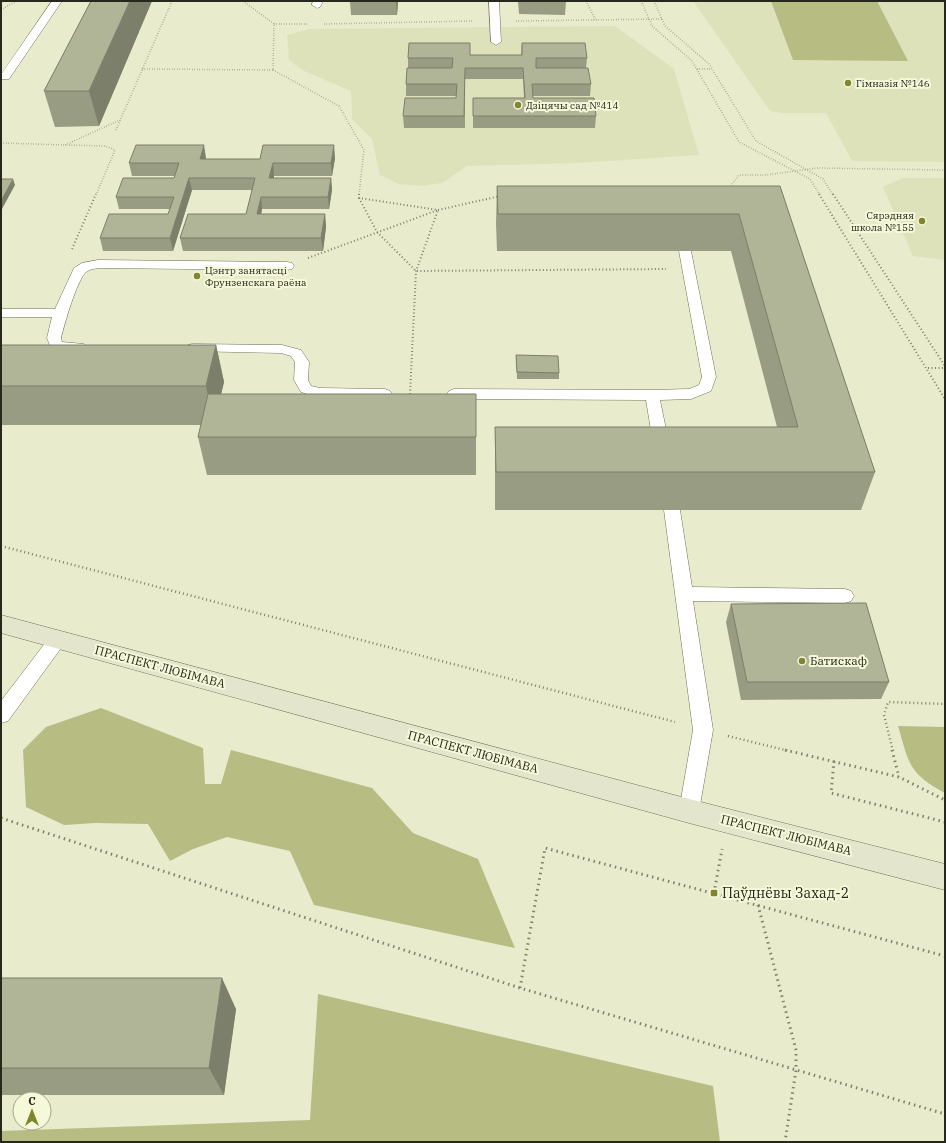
<svg xmlns="http://www.w3.org/2000/svg" width="946" height="1143" viewBox="0 0 946 1143" font-family="'IBM Plex Serif',serif">
<style>
.built{fill:#dee2bb}
.green{fill:#b7bc83}
.lines{fill:none;stroke-linecap:round;stroke-linejoin:round}
.service-casing{stroke:#6f7256;stroke-width:1}
.secondary-casing{stroke:#6f7256;stroke-width:1}
.path-far3{stroke:#80836e;stroke-width:1.5;stroke-dasharray:0.5 2;stroke-linecap:butt}
.path-far2{stroke:#80836e;stroke-width:2;stroke-dasharray:1 2.5;stroke-linecap:butt}
.path-far1{stroke:#80836e;stroke-width:2.5;stroke-dasharray:1 3;stroke-linecap:butt}
.path{stroke:#80836e;stroke-width:3;stroke-dasharray:1.5 4;stroke-linecap:butt}
.service{fill:#fff;fill-rule:evenodd}
.secondary{fill:#e3e5cd;fill-rule:evenodd}
.wall{fill:#989c82}
.shaded-wall{fill:#7c7f6a}
.building{fill:#b1b597;stroke:#7c7f6a}
.poi-dot{fill:#80852f;stroke:#f5f9d9;stroke-width:1.5}
.labels{text-anchor:middle;stroke-width:4;stroke-linejoin:round;paint-order:stroke}
.far-poi-label{font-size:10px;fill:#26281c;stroke:#f5f9d9;text-anchor:start}
.poi-label{font-size:12px;fill:#26281c;stroke:#f5f9d9;text-anchor:start}
.street-label{font-size:12px;fill:#26281c;stroke:#f5f9d9}
.near-poi-label{font-size:14px;fill:#26281c;stroke:#f5f9d9;text-anchor:start}
</style>
<rect width="100%" height="100%" fill="#e8ebcc"/>
<g class="built">
<path d="M693 1H945V162L852 161 826 113H782L770 111Z"/>
<path d="M615 26 674 69 699 155 577 163 467 166 442 183 422 186 399 184 380 175 372 139 352 119 351 91 302 70 289 60 287 35 309 29Z"/>
<path d="M903 178H945V260L913 256 883 187Z"/>
</g>
<g class="green">
<path d="M771 1H877L908 61 793 60Z"/>
<path d="M101 708 203 748 205 784H221L231 750 372 788 413 833 478 859 515 948 314 905 290 851 227 837 193 849 170 861 148 824 95 823 64 825 26 807 23 750 46 727Z"/>
<path d="M898 726 945 727V793C908 773 909 763 898 726Z"/>
<path d="M318 994 713 1086 720 1142H1V1131L310 1120Z"/>
</g>
<g class="lines">
<g class="service-casing">
<g id="service">
<path d="M52 1H62L9 79H1V73H2Z"/>
<path d="M313 1H323L320 7 317 8 312 5Z"/>
<path d="M489 1H499L501 42 496 45 491 42Z"/>
<path d="M685 247 690 248 691 251 716 377 711 391 691 399 660 400 670 449 667 453 662 454 657 453 654 449 646 400 454 399 449 397 447 394 449 391 454 389 652 390 689 389 699 385 702 377 679 251 680 248Z"/>
<path d="M98 260 287 262 292 263 294 266 292 269 287 270 98 268C94 269 90 269 86 272 77 280 64 325 61 338L62 342 84 344 86 347 84 350C73 353 62 351 51 348L47 338 52 317H1V309H55L74 268 82 263Z"/>
<path d="M193 344 282 345 301 350 309 362 308 380 311 386 320 388 385 389 390 391 392 394 390 397 385 399 319 398 301 392 294 380 295 362 291 356 281 353 188 351 186 348 188 345Z"/>
<path d="M672 504 678 506 680 510 692 587 845 589 851 591 854 596 851 601 845 603 693 601 713 730 699 811 696 817 689 820 682 817 679 811 693 730 664 510 666 506Z"/>
<path d="M58 632 64 634 67 639 64 644 8 721 1 723V701L52 634Z"/>
</g>
</g>
<g class="secondary-casing">
<path id="secondary" d="M1 615 689 799 945 864V890L689 823 1 633Z"/>
</g>
<g class="path-far3">
<path d="M586 1 596 21"/>
<path d="M641 1 652 26 692 61 739 142 810 179 820 195"/>
<path d="M654 1 665 26 709 64 756 141 823 179 833 195"/>
<path d="M1 10 16 1"/>
<path d="M516 21 662 19"/>
<path d="M274 24H309"/>
<path d="M324 24 473 21"/>
<path d="M142 69 273 70 274 24 243 1"/>
<path d="M697 69H712"/>
<path d="M273 70 339 106 364 150 359 195"/>
<path d="M116 130 172 1"/>
<path d="M1 143 65 145"/>
<path d="M729 188 739 175H766L817 168 945 170"/>
<path d="M96 195 115 150 105 146 65 145 120 120"/>
</g>
<g class="path-far2">
<path d="M359 194V198L438 210 500 196"/>
<path d="M819 194 945 399"/>
<path d="M833 194 945 366"/>
<path d="M359 198 377 232 416 271 666 269"/>
<path d="M72 249 96 194"/>
<path d="M308 258 438 210 416 271 410 394"/>
<path d="M928 368H945"/>
</g>
<g class="path-far1">
<path d="M1 546 675 722"/>
<path d="M728 736 789 751"/>
<path d="M893 751 884 715 888 702 945 704"/>
</g>
<g class="path">
<path d="M785 750 899 777 945 800"/>
<path d="M892 750 899 777"/>
<path d="M834 761 831 793 945 822"/>
<path d="M1 818 520 988 945 1114"/>
<path d="M714 893 722 849"/>
<path d="M758 905 796 1050V1070L785 1142"/>
<path d="M520 988 545 848 945 956"/>
</g>
<use href="#service" class="service"/>
<use href="#secondary" class="secondary"/>
</g>
<g class="wall">
<path d="M91 1H152L99 126 55 127 44 91Z"/>
<path d="M350 1H398L397 15H351Z"/>
<path d="M518 1H566L565 15 519 14Z"/>
<path d="M522 43 587 58 586 68 591 84 590 96H533V98L596 116 595 128H473V98H524L523 79H465V128H404L403 116 456 98V96H406V84L408 68V58L521 55Z"/>
<path d="M206 158V159H260L335 158 332 176H274V178H331L332 190 329 209H262L261 214H325L326 227 323 251H183L180 238 246 214 252 190H192L173 251H103L100 238 168 214 170 209H119L116 197 174 178 175 176H132L129 163Z"/>
<path d="M497 186H780L875 472 861 510H495V427H777L731 251H497L496 223Z"/>
<path d="M1 345H216L224 382 221 394H476V475H207L198 437 201 425H1Z"/>
<path d="M516 355 559 373V379H517Z"/>
<path d="M731 604 889 682 881 699 741 700 726 622Z"/>
<path d="M1 978 236 1009 224 1095H1Z"/>
</g>
<g class="shaded-wall">
<path d="M130 1H152L99 126 89 91Z"/>
<path d="M396 1H398L397 15Z"/>
<path d="M204 145 206 158 202 171 200 159Z"/>
<path d="M334 145 335 158 332 176 331 163Z"/>
<path d="M273 163 274 176 271 190 269 178Z"/>
<path d="M189 178 192 190 173 251 170 238Z"/>
<path d="M331 178 332 190 329 209 328 197Z"/>
<path d="M13 179 15 185 2 209 1 205V201Z"/>
<path d="M261 197 262 209 259 227 257 214Z"/>
<path d="M325 214 326 227 323 251 321 238Z"/>
<path d="M216 345 224 382 214 425 206 386Z"/>
<path d="M222 978 236 1009 224 1095 209 1068Z"/>
</g>
<g class="building">
<path d="M91 1H130L89 91H44Z"/>
<path d="M409 43H470V55H522V43H585L587 58H536V68H588L591 84H532L533 98H594L596 116H473V98H525L523 68H465L464 116H403L405 98H456L457 84H406L407 68H452L453 58H408Z"/>
<path d="M136 145H204L200 159H260L263 145H334L331 163H273L269 178H331L328 197H261L257 214H325L321 238H180L188 214H246L255 178H189L170 238H100L109 214H168L174 197H116L123 178H174L179 163H129Z"/>
<path d="M1 179H13L1 201Z"/>
<path d="M497 186H780L875 472H496L495 427H798L739 214H498Z"/>
<path d="M1 345H216L206 386H1Z"/>
<path d="M516 355 558 356 559 373 517 372Z"/>
<path d="M208 394H476V437H198Z"/>
<path d="M866 603 889 682H747L731 604Z"/>
<path d="M1 978H222L209 1068H1Z"/>
</g>
<g class="poi-dot">
<circle cx="848" cy="83" r="4"/>
<circle cx="518" cy="105" r="4"/>
<circle cx="922" cy="221" r="4"/>
<circle cx="197" cy="276" r="4"/>
<circle cx="802" cy="661" r="4"/>
<rect x="710" y="889" width="8" height="8" rx="2"/>
</g>
<g class="labels">
<g class="far-poi-label">
<text x="856" y="87">Гімназія №146</text>
<text x="526" y="109">Дзіцячы сад №414</text>
<text x="914" y="219" text-anchor="end">Сярэдняя<tspan x="914" dy="12">школа №155</tspan></text>
<text x="205" y="274">Цэнтр занятасці<tspan x="205" dy="12">Фрунзенскага раёна</tspan></text>
</g>
<g class="poi-label">
<text x="810" y="665">Батискаф</text>
</g>
<g class="street-label">
<text transform="translate(160 667) rotate(15)" y="4">ПРАСПЕКТ ЛЮБІМАВА</text>
<text transform="translate(473 752) rotate(15)" y="4">ПРАСПЕКТ ЛЮБІМАВА</text>
<text transform="translate(786 835) rotate(14)" y="4">ПРАСПЕКТ ЛЮБІМАВА</text>
</g>
<g class="near-poi-label">
<text x="722" y="898">Паўднёвы Захад-2</text>
</g>
</g>
<rect width="946" height="1143" fill="none" stroke="#26281c" stroke-width="4"/>
<g transform="translate(32 1111)"><circle r="19" fill="#f5f9d9" stroke="#a2a58d"/>
<path d="M0-3L7 15L0 10L-7 15Z" fill="#80852f"/>
<text y="-6" font-size="11" font-weight="bold" text-anchor="middle" fill="#26281c">С</text>
</g>
</svg>
